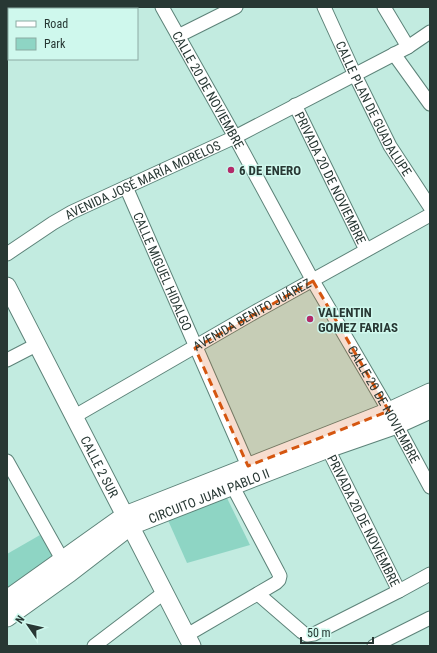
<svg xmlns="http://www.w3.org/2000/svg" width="437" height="653" viewBox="0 0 437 653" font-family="'Roboto Condensed',sans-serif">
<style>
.green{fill:#8ed5c4}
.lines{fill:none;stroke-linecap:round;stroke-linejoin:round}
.minor-casing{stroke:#5d8379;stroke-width:15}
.major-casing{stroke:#5d8379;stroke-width:19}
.minor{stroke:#fff;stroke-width:13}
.major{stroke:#fff;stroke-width:17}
.marked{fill:#d55610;fill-opacity:0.2;stroke:#d55610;stroke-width:3;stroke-dasharray:8 5;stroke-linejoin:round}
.poi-dot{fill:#b32a6a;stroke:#cff8ed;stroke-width:1.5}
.labels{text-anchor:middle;stroke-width:3;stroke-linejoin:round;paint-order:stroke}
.street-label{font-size:13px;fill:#283834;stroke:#cff8ed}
.poi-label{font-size:13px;font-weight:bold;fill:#283834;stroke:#cff8ed;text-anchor:start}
</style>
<rect width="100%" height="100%" fill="#c2ebe0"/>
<g class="green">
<path d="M227 498 250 545 187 563 167 518Z"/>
<path d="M40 535 57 559 7 595V554Z"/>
</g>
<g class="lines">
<g class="minor-casing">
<g id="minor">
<path id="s1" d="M162 7 235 137 313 281 389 411 430 487"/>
<path id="s2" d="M324 7 355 75 390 146 430 207"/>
<path d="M384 7 408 47"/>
<path d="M7 9 9 13"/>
<path d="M19 9 23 7"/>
<path d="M43 9 47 7"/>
<path d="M7 27 9 26"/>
<path d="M178 36 236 7"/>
<path d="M394 54 430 104"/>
<path id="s3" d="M295 105 366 250"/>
<path id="s4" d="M126 187 248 466"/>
<path id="s5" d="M7 254 53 223 72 212 235 137 408 47 430 32"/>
<path d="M7 360 38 344"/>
<path id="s6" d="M75 416 255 312 430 215"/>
<path id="s7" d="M328 449 399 591"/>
<path d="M7 461 67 568"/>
<path d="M258 594 302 632 307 635 314 634 399 591 430 574"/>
<path d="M187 635 276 583 279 580 280 576 278 572 233 487"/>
<path d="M94 646 165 592"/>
<path d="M374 646 430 618"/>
</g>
</g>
<g class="major-casing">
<g id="major">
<path id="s8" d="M7 286 192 646"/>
<path d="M7 599 125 515 389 411 430 392"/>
<path id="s9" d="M7 618 70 573 131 526 328 449 397 425 430 410"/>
</g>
</g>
<use href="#minor" class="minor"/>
<use href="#major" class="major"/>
</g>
<path class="marked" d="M313 281 389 411 248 466 195 348Z"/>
<g class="poi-dot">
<circle cx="231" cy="170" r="4"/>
<circle cx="310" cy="319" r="4"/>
</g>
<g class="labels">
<g class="street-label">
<text dy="5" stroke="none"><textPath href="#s1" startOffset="95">CALLE 20 DE NOVIEMBRE</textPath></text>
<text dy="5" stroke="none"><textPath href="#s2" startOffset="113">CALLE PLAN DE GUADALUPE</textPath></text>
<text dy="5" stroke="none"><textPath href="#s3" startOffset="81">PRIVADA 20 DE NOVIEMBRE</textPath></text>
<text dy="5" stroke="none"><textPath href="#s5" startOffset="155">AVENIDA JOSÉ MARÍA MORELOS</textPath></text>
<text dy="5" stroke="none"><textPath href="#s4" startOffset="92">CALLE MIGUEL HIDALGO</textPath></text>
<text dy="5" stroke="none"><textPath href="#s6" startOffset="204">AVENIDA BENITO JUÁREZ</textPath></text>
<text dy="5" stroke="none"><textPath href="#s1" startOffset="455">CALLE 20 DE NOVIEMBRE</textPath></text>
<text dy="5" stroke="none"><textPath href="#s8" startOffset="203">CALLE 2 SUR</textPath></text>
<text dy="5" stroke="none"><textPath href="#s9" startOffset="238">CIRCUITO JUAN PABLO II</textPath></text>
<text dy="5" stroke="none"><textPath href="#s7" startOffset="80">PRIVADA 20 DE NOVIEMBRE</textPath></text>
</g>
<g class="poi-label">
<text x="239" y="175">6 DE ENERO</text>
<text x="318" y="317">VALENTIN<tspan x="318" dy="15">GOMEZ FARIAS</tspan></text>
</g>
</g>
<rect width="437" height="653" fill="none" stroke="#283834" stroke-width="16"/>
<rect x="8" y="8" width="130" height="52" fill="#cff8ed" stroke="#8caba3"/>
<rect x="16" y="21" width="20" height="6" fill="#ffffff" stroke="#8caba3"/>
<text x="44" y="28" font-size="12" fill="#283834">Road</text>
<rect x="16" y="38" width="20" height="12" fill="#8ed5c4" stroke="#8caba3"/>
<text x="44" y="48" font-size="12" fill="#283834">Park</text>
<g transform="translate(28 625) rotate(304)" stroke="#cff8ed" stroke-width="3" paint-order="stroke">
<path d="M0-3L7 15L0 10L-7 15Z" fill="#283834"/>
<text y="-6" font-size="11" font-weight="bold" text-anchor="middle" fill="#283834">N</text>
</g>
<path d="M301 637v6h72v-6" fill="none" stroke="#283834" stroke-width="2"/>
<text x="307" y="637" font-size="12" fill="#283834" stroke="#cff8ed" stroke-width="3" paint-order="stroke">50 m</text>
</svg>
